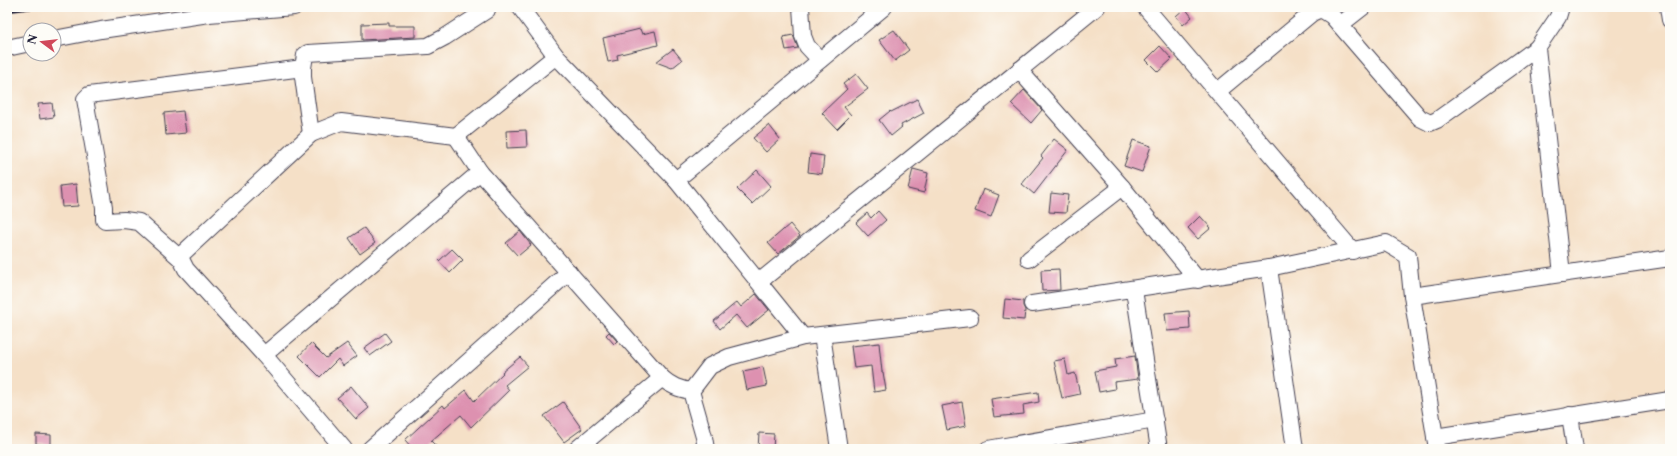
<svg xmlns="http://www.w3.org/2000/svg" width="1677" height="456" viewBox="0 0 1677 456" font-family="'Libre Caslon Text',serif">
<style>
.building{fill:#dd91b0}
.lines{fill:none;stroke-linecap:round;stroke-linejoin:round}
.minor-casing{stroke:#423e50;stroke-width:18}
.minor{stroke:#fff;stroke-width:16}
.rail{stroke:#22223b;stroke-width:3}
</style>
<rect width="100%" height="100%" fill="#fdfcf7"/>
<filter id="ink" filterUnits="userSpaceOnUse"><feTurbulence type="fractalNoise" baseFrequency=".025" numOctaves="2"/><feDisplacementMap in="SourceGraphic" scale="8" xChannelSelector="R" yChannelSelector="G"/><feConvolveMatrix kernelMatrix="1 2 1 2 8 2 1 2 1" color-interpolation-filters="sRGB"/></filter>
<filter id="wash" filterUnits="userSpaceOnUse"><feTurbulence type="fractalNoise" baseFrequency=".012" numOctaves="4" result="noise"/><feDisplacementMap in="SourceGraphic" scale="16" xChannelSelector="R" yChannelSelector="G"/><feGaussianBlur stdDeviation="0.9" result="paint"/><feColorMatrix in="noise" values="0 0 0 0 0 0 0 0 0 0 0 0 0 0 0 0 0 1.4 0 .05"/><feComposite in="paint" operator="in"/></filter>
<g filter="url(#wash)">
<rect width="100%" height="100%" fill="#f5e0c7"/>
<g id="blocks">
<g class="building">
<path d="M1185 8 1192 17 1183 25 1176 16Z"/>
<path d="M389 23V26H415V37L362 40V24Z"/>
<path d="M640 29 642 34 655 31 658 45 617 55 618 60 608 62 603 38Z"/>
<path d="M894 30 909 50 895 61 879 40Z"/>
<path d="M793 35 798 48 786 50 783 37Z"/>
<path d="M1160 46 1172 59 1158 72 1146 60Z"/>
<path d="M673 49 682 60 672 68 656 62Z"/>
<path d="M856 74 868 89 844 107 851 115 837 129 822 113 847 89 843 84Z"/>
<path d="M1024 90 1042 110 1031 123 1011 104Z"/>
<path d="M917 99 924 113 901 125 902 127 891 136 879 120 890 111 891 112Z"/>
<path d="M52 103 54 117 40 119 38 104Z"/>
<path d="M183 111 186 133 166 135 164 113Z"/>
<path d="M769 125 780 139 766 152 753 138Z"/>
<path d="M526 130 527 147 507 148 506 131Z"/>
<path d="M1054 139 1068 150 1034 194 1022 184 1043 158 1041 156Z"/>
<path d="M1133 140 1151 146 1142 172 1124 166Z"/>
<path d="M810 154 824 156 822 174 808 172Z"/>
<path d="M913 169 928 173 924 193 908 189Z"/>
<path d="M757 170 771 186 752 204 737 189Z"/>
<path d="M76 184 78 206 62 207 60 186Z"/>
<path d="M983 189 999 195 991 217 975 211Z"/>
<path d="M1051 193 1068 195 1066 213 1049 212Z"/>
<path d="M878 211 886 220 868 236 856 223 867 213 871 218Z"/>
<path d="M1200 216 1211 228 1198 239 1188 228Z"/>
<path d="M790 224 800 236 778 254 768 243Z"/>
<path d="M364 228 375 243 360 254 349 238Z"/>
<path d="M520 231 531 245 518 256 506 243Z"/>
<path d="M452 249 463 260 450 273 439 261Z"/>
<path d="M1059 269 1060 290 1042 291 1041 270Z"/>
<path d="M756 294 769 310 747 328 736 315 720 329 714 321 737 302 741 307Z"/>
<path d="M1005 299 1023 301V306L1025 310 1024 320 1003 318Z"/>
<path d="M1189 311 1190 329 1167 331 1165 313Z"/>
<path d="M609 332 617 341 614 344 606 335Z"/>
<path d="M385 333 391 341 370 356 364 348Z"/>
<path d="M311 343 326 358 347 343 357 356 343 366 338 359 320 377 299 356Z"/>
<path d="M879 343 882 372H883L886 390 874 392 871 366 854 368 851 346Z"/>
<path d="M1135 356 1138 379 1114 382 1115 389 1099 392 1095 371 1116 367 1115 359Z"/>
<path d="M520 357 528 366 505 385 509 390 471 427 461 415 431 441 439 449H413L405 440 443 405 445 408 466 390 474 401 503 373 502 372Z"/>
<path d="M1065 359 1068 375 1075 373 1080 394 1062 398 1054 361Z"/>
<path d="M763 367 767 386 747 390 743 371Z"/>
<path d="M351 386 369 408 356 419 337 398Z"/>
<path d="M1038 392 1039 402 1023 405 1024 414 994 417 991 399Z"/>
<path d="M563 402 582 429 564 442 544 416Z"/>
<path d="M962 402 966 426 947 430 942 406Z"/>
<path d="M759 433 774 434 773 449H758Z"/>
<path d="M36 434 51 435V445L36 444Z"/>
</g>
</g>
</g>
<g filter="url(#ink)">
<use href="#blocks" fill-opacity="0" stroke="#423e50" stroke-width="1"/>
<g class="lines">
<g class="minor-casing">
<g id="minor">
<path d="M520 7 556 56 676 180 803 337"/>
<path d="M801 7 803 36 807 46 820 60"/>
<path d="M1145 7 1353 251"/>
<path d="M1561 7 1558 17 1537 48 1562 274"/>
<path d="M1668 7 1670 20"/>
<path d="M1340 25 1363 7"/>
<path d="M54 39 101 30 209 14 294 7"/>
<path d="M7 48 30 43"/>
<path d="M1019 70 1122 187 1198 280"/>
<path d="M1218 91 1312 13 1321 9 1332 16 1420 118 1430 123 1437 120 1537 48"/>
<path d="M311 134 303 77V68L305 55 308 53 428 46 445 37 487 10"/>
<path d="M456 136 480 172 662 378"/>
<path d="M676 180 884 7"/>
<path d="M181 259 139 222 124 220 105 221 104 220V207L85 99 89 95 303 68"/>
<path d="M1029 259 1122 187"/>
<path d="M1269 268 1295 449"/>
<path d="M759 282 1097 7"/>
<path d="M1134 290 1159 449"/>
<path d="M1412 296 1670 258"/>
<path d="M1032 304 1269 268 1386 243 1408 256 1412 296 1437 449"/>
<path d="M822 335 839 449"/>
<path d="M264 355 480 172"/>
<path d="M691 391 710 366 729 357 803 337 970 318"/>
<path d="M691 391 704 437 706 449"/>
<path d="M1570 415 1575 449"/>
<path d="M1435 437 1670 400"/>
<path d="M344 449 264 355 186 269 181 259 182 254 311 134 341 122 456 136 556 56"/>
<path d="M370 449 569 272"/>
<path d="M577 449 662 378C671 386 679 389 691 391"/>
<path d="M988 449 1155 420"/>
</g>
</g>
<use href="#minor" class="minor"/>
<path class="rail" d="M7 11 39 7"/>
</g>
</g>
<rect width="1677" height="456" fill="none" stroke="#fdfcf7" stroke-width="24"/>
<g transform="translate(42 42) rotate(285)"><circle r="19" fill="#fdfcf7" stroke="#a5a5ac"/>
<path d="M0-3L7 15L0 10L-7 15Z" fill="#d1495b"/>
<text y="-6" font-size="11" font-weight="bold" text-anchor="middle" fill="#22223b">N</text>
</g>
</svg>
